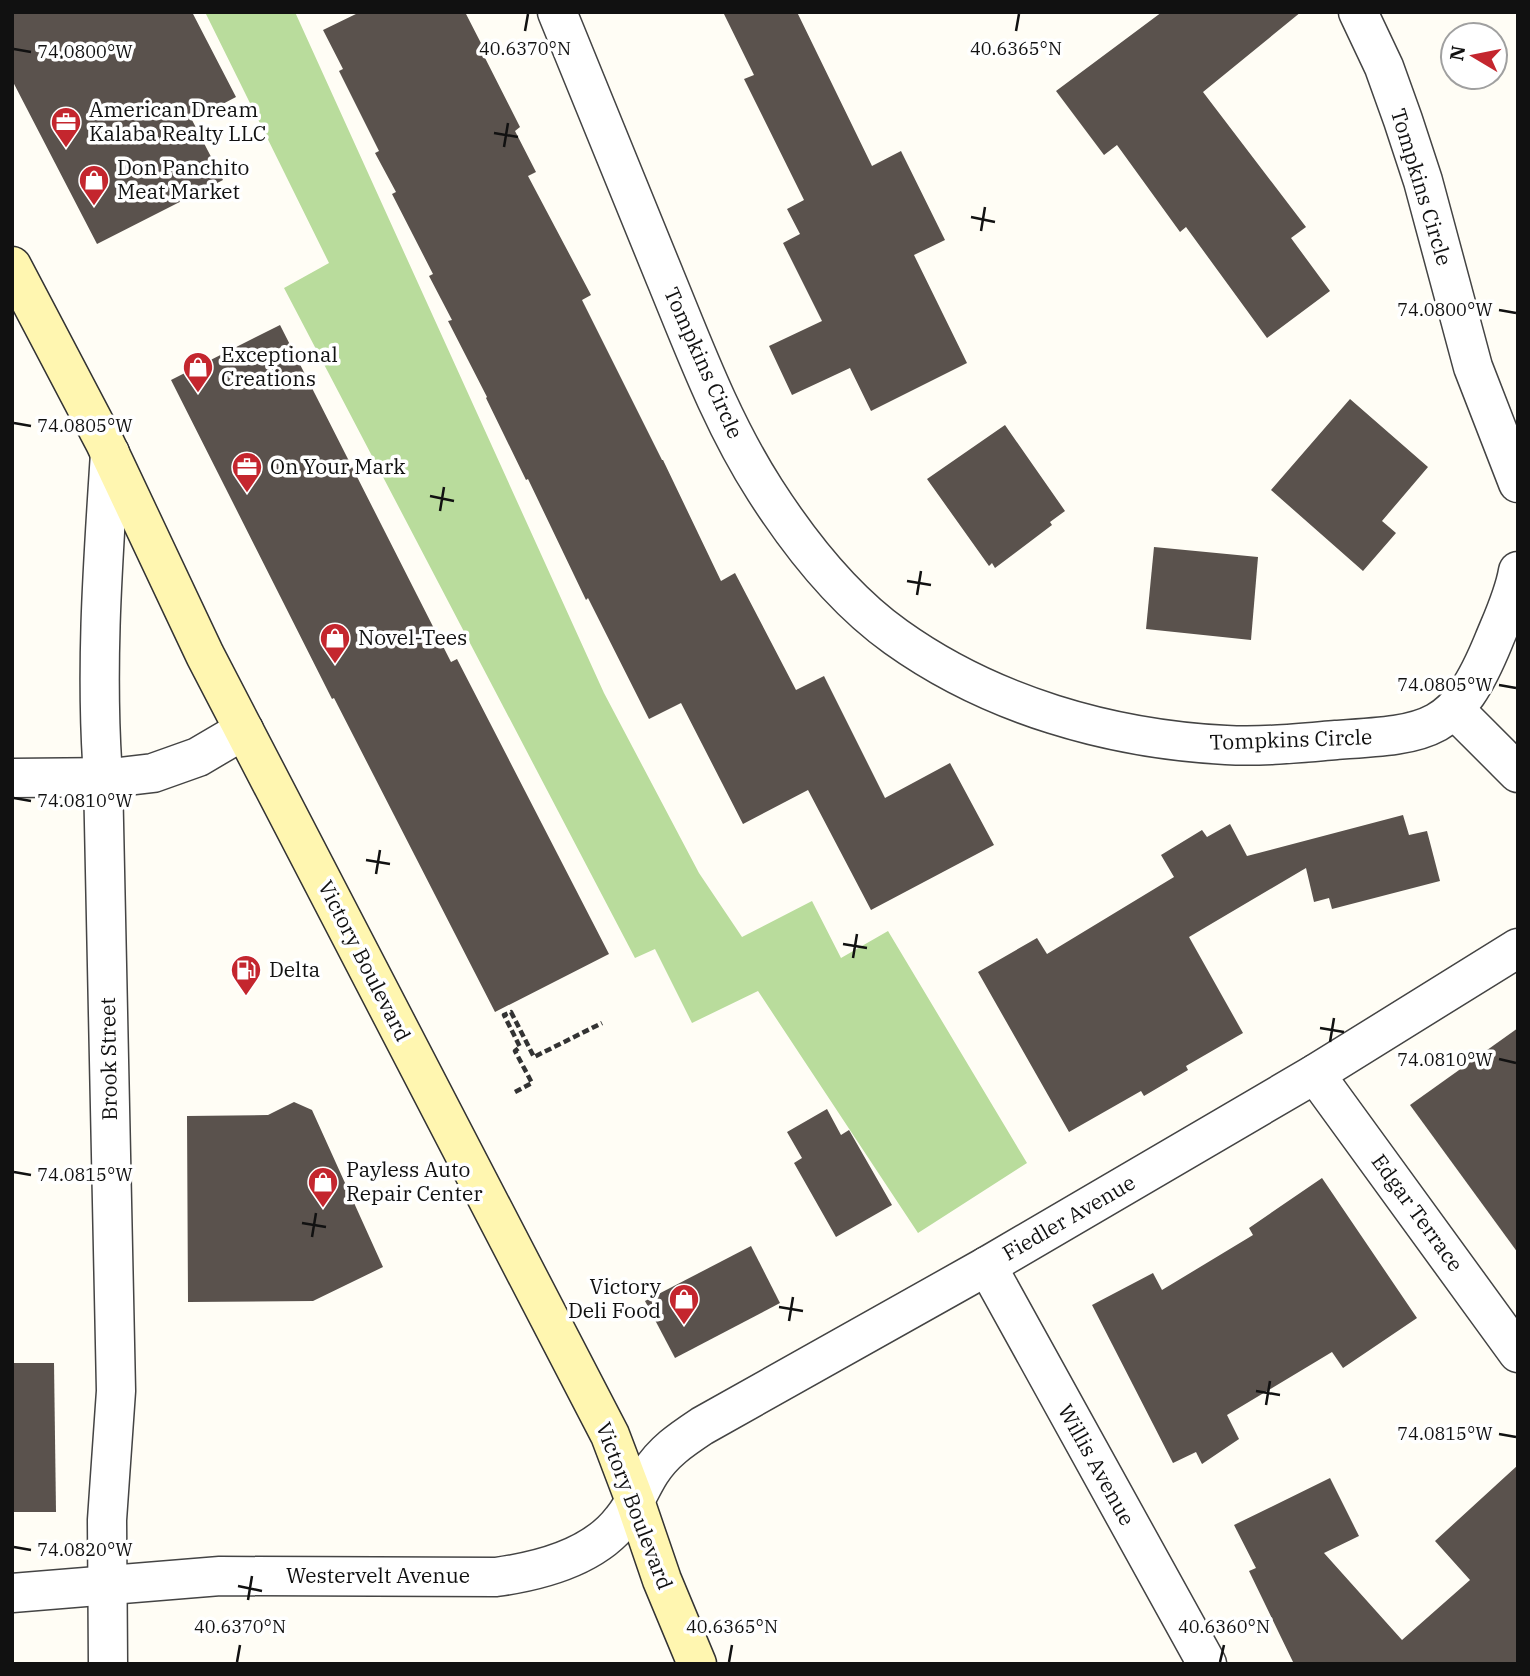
<svg xmlns="http://www.w3.org/2000/svg" width="1530" height="1676" viewBox="0 0 1530 1676" font-family="'IBM Plex Serif',serif">
<style>
.forest{fill:#b9dc9c}
.building{fill:#5a524d}
.lines{fill:none;stroke-linecap:round;stroke-linejoin:round}
.street-casing{stroke:#444;stroke-width:41}
.secondary-casing{stroke:#333;stroke-width:41}
.path{stroke:#333;stroke-width:4.5;stroke-dasharray:7 3.5;stroke-linecap:butt}
.street{stroke:#fff;stroke-width:38}
.secondary{stroke:#fff6b0;stroke-width:38}
.ticks{fill:none;stroke:#111;stroke-width:2.5}
.labels{text-anchor:middle;stroke-width:7;stroke-linejoin:round;paint-order:stroke}
.poi-label{font-size:21px;fill:#111;stroke:#fff;text-anchor:start}
.street-label{font-size:21px;fill:#111;stroke:#fff}
.ticks-label{font-size:18px;text-anchor:middle;fill:#111;stroke:#fff;stroke-width:7;stroke-linejoin:round;paint-order:stroke}
</style>
<rect width="100%" height="100%" fill="#fffdf5"/>
<path class="forest" d="M205 12H295L604 693 699 873 742 937 812 901 841 958 888 931 1027 1163 918 1233 758 991 692 1023 655 949 635 958 284 288 329 263Z"/>
<g class="building">
<path d="M12 12H192L236 97 192 120 223 180 97 244 12 80Z"/>
<path d="M360 12H465L484 49 481 50 520 127 515 131 536 172 528 176 591 295 582 300 662 460H663L721 581 735 573 796 690 824 676 885 798 950 763 994 845 871 910 808 790 743 824 681 703 649 719 588 598 586 600 528 479 526 480 486 398 487 397 448 321 452 320 429 276 433 274 392 194 396 192 375 153 379 151 339 71 343 69 323 30Z"/>
<path d="M723 12H797L872 166 901 151 945 240 914 255 967 363 871 411 850 368 792 395 769 346 822 321 783 243 800 234 787 209 804 200 744 79 754 75Z"/>
<path d="M1162 12H1301L1203 92 1306 227 1291 238 1330 291 1267 338 1186 227 1180 232 1117 145 1104 155 1056 91Z"/>
<path d="M280 325 451 662 457 659 609 954 495 1012 334 698 332 699 171 380Z"/>
<path d="M1350 399 1428 467 1382 521 1396 533 1363 571 1271 490Z"/>
<path d="M1005 425 1065 511 1050 522 1052 525 995 568 992 563 989 566 927 479Z"/>
<path d="M1154 547 1258 557 1251 640 1146 629Z"/>
<path d="M1403 815 1409 835 1427 831 1440 881 1332 909 1329 898 1314 902 1306 868 1189 937 1243 1033 1186 1066 1188 1070 1144 1096 1141 1091 1069 1132 978 972 1037 938 1047 954 1174 877 1161 855 1202 830 1207 837 1230 824 1247 856Z"/>
<path d="M1518 1028V1253L1410 1105Z"/>
<path d="M294 1102 312 1110 383 1267 313 1301 188 1302 187 1116 268 1115Z"/>
<path d="M827 1109 841 1135 849 1130 892 1205 836 1237 794 1163 802 1158 787 1132Z"/>
<path d="M1322 1178 1417 1318 1343 1368 1332 1352 1227 1415 1239 1439 1202 1464 1196 1452 1173 1463 1092 1305 1153 1273 1162 1290 1253 1235 1249 1228Z"/>
<path d="M751 1246 780 1303 675 1358 645 1301Z"/>
<path d="M12 1363H54L56 1512H12Z"/>
<path d="M1518 1465V1664H1294L1249 1571 1256 1568 1234 1525 1330 1478 1359 1536 1324 1553 1402 1640 1470 1580 1435 1541Z"/>
</g>
<g class="lines">
<g class="street-casing">
<g id="street">
<path d="M557 12C593 101 629 189 665 277 695 350 722 423 765 490 799 543 844 600 896 637 991 705 1110 739 1226 745 1263 747 1300 743 1336 740 1430 734 1456 733 1494 640 1503 618 1514 595 1518 571"/>
<path d="M1358 12 1384 67 1403 120 1423 181 1473 367 1518 483"/>
<path d="M1455 710 1518 773"/>
<path d="M12 778 119 777 153 773 198 757 244 730"/>
<path d="M1315 1074 1518 1353"/>
<path d="M987 1266 1207 1664"/>
<path d="M12 1593 220 1576 496 1577C540 1571 594 1557 622 1520 634 1506 640 1489 650 1473 663 1452 681 1440 702 1426L987 1266 1315 1074 1518 948"/>
<path d="M108 1664 107 1520 116 1391 103 776C95 668 103 561 110 453"/>
</g>
</g>
<g class="secondary-casing">
<path id="secondary" d="M12 266 105 443 205 655 610 1435 635 1501 662 1580 697 1664"/>
</g>
<path class="path" d="M515 1092 532 1083 515 1051 520 1047 504 1015 511 1012 534 1057 602 1023"/>
<use href="#street" class="street"/>
<use href="#secondary" class="secondary"/>
</g>
<path class="ticks" d="M525 31 528 14M1016 31 1019 14M14 49 31 52M494 133 518 137M504 147 508 123M971 217 995 222M981 231 985 207M1499 310 1516 313M14 423 31 426M430 496 454 501M440 511 444 487M907 581 931 585M917 595 921 571M1499 685 1516 688M14 798 31 801M366 860 390 864M376 874 380 850M843 944 867 948M853 958 857 934M1320 1028 1344 1032M1330 1042 1334 1018M1499 1059 1516 1063M14 1172 31 1175M302 1223 326 1227M312 1237 316 1213M779 1307 803 1311M789 1321 793 1297M1256 1391 1280 1395M1266 1405 1270 1381M1499 1434 1516 1437M14 1547 31 1550M238 1586 262 1591M248 1600 252 1576M237 1662 240 1645M729 1662 732 1645M1220 1662 1224 1645"/>
<defs>
<g id="office-pin" transform="scale(1.575)"><path d="M0 17L-7.5 6A9.5 9.5 0 1 1 7.5 6Z" fill="#c4262e" stroke="#fff"/><path d="M-6-3h4V-5.5h4V-3h4V5H-6ZM-1-4.5V-3h2v-1.5ZM-6 0V1H6V0Z" fill="#fff"/></g>
<g id="shop-pin" transform="scale(1.575)"><path d="M0 17L-7.5 6A9.5 9.5 0 1 1 7.5 6Z" fill="#c4262e" stroke="#fff"/><path d="M-5-2.5h2.3a2.7 3.5 0 0 1 5.4 0H5L5.5 6h-11ZM-1.5-2.5h3a1.5 2.3 0 0 0-3 0Z" fill="#fff"/></g>
<g id="fuel-pin" transform="scale(1.575)"><path d="M0 17L-7.5 6A9.5 9.5 0 1 1 7.5 6Z" fill="#c4262e" stroke="#fff"/><path d="M-5.5-6h7V0h2V4h1.3V-2.5L3-4.5l.8-.8L6-3V5H2.5V1h-1V6h-7ZM-4.2-4.7v3.2H.2V-4.7Z" fill="#fff"/></g>
</defs>
<g fill-rule="evenodd">
<use href="#office-pin" x="66" y="122"/>
<use href="#shop-pin" x="94" y="180"/>
<use href="#shop-pin" x="198" y="367"/>
<use href="#office-pin" x="247" y="467"/>
<use href="#shop-pin" x="335" y="638"/>
<use href="#fuel-pin" x="246" y="970"/>
<use href="#shop-pin" x="323" y="1182"/>
<use href="#shop-pin" x="684" y="1299"/>
</g>
<g class="labels">
<g class="poi-label">
<text x="89" y="117">American Dream<tspan x="89" dy="24">Kalaba Realty LLC</tspan></text>
<text x="117" y="175">Don Panchito<tspan x="117" dy="24">Meat Market</tspan></text>
<text x="221" y="362">Exceptional<tspan x="221" dy="24">Creations</tspan></text>
<text x="270" y="474">On Your Mark</text>
<text x="358" y="645">Novel-Tees</text>
<text x="269" y="977">Delta</text>
<text x="346" y="1177">Payless Auto<tspan x="346" dy="24">Repair Center</tspan></text>
<text x="661" y="1294" text-anchor="end">Victory<tspan x="661" dy="24">Deli Food</tspan></text>
</g>
<g class="street-label">
<text transform="translate(1421 187) rotate(73)" y="7">Tompkins Circle</text>
<text transform="translate(703 363) rotate(66)" y="7">Tompkins Circle</text>
<text transform="translate(1291 740) rotate(-2)" y="7">Tompkins Circle</text>
<text transform="translate(364 961) rotate(63)" y="7">Victory Boulevard</text>
<text transform="translate(109 1059) rotate(-91)" y="7">Brook Street</text>
<text transform="translate(1417 1213) rotate(54)" y="7">Edgar Terrace</text>
<text transform="translate(1069 1218) rotate(-30)" y="7">Fiedler Avenue</text>
<text transform="translate(1096 1465) rotate(61)" y="7">Willis Avenue</text>
<text transform="translate(634 1506) rotate(69)" y="7">Victory Boulevard</text>
<text x="378" y="1583">Westervelt Avenue</text>
</g>
</g>
<g class="ticks-label">
<text x="525" y="55">40.6370°N</text>
<text x="1016" y="55">40.6365°N</text>
<text x="85" y="58">74.0800°W</text>
<text x="1445" y="316">74.0800°W</text>
<text x="85" y="432">74.0805°W</text>
<text x="1445" y="691">74.0805°W</text>
<text x="85" y="807">74.0810°W</text>
<text x="1445" y="1066">74.0810°W</text>
<text x="85" y="1181">74.0815°W</text>
<text x="1445" y="1440">74.0815°W</text>
<text x="85" y="1556">74.0820°W</text>
<text x="240" y="1633">40.6370°N</text>
<text x="732" y="1633">40.6365°N</text>
<text x="1224" y="1633">40.6360°N</text>
</g>
<rect width="1530" height="1676" fill="none" stroke="#111111" stroke-width="28"/>
<g transform="translate(1474 56) rotate(280)"><circle r="33" fill="#ffffff" stroke="#a0a0a0" stroke-width="2"/>
<path d="M0-5L12 26L0 18L-12 26Z" fill="#c4262e"/>
<text y="-10" font-size="19" font-weight="bold" text-anchor="middle" fill="#111111">N</text>
</g>
</svg>
